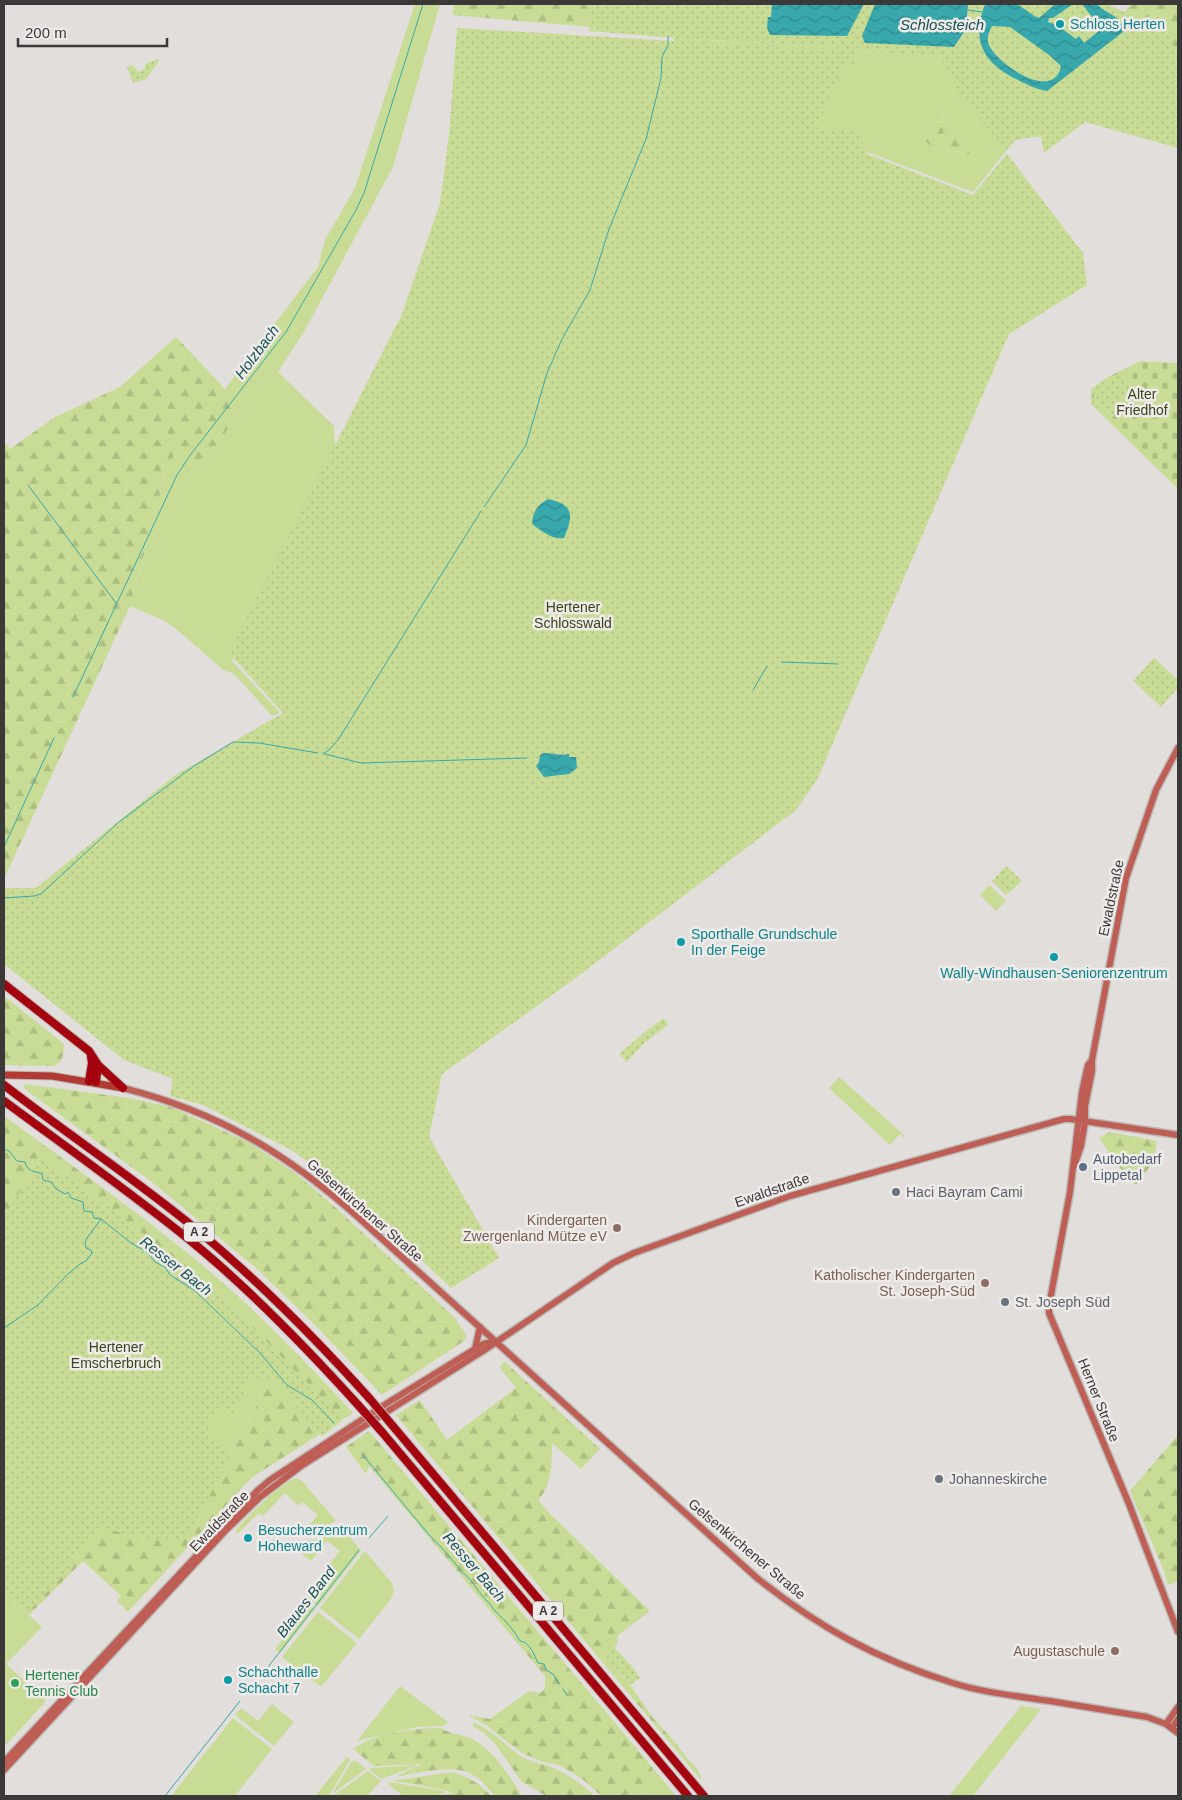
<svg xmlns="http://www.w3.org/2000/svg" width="1182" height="1800" viewBox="0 0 1182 1800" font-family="Arial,sans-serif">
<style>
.green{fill:#c8dc95;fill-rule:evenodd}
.forest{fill:url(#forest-firs);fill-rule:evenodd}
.cemetery{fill:url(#cemetery-stones)}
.park{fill:url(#park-dots)}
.water{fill:url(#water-waves);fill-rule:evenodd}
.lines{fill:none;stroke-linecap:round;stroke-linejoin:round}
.stream{stroke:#38a8ad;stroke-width:1}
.secondary-casing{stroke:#bcbab7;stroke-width:9}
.primary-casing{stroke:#bcbab7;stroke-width:9}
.highway-casing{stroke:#bcbab7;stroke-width:10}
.secondary{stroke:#be5e55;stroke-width:6}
.primary{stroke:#b13a33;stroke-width:7}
.highway{stroke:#a4020e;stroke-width:8}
.highway-bridge-casing{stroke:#bcbab7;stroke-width:10;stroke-linecap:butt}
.highway-bridge{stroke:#a4020e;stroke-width:8}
.culture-dot{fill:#0f9aa8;stroke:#eeebe8;stroke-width:2}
.service-dot{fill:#5c6f8a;stroke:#eeebe8;stroke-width:2}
.worship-dot{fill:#6b7280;stroke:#eeebe8;stroke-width:2}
.education-dot{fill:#8d6e63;stroke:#eeebe8;stroke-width:2}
.leisure-dot{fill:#2e9e5b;stroke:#eeebe8;stroke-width:2}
.labels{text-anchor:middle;stroke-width:5;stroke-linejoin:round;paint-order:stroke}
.shield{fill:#eeebe8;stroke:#716e6d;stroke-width:1}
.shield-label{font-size:12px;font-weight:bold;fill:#3b3938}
.culture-label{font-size:14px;fill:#0d838f;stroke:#eeebe8;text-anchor:start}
.park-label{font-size:14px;fill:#39431c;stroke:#eeebe8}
.street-label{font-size:14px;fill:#3b3938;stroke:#eeebe8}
.service-label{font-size:14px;fill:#4e5e75;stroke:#eeebe8;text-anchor:start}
.worship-label{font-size:14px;fill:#5b616d;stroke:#eeebe8;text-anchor:start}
.education-label{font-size:14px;fill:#785e54;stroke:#eeebe8;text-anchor:end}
.leisure-label{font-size:14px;fill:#27864d;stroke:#eeebe8;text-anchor:start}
.water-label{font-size:15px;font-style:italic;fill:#145356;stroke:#eeebe8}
</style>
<defs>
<pattern id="forest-firs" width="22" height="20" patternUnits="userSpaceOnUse" patternTransform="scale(1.25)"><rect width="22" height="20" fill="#c8dc95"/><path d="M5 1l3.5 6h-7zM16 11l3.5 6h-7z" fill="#adbe81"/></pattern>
<pattern id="cemetery-stones" width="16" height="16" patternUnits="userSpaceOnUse" patternTransform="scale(1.25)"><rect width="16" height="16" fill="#c8dc95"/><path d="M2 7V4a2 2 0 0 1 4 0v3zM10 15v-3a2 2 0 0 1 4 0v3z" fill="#adbe81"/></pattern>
<pattern id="park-dots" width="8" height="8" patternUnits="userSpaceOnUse" patternTransform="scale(1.25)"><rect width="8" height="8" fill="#c8dc95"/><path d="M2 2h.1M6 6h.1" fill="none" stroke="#adbe81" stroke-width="1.8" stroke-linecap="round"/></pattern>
<pattern id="water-waves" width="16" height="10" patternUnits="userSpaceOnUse" patternTransform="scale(1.25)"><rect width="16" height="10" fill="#38a8ad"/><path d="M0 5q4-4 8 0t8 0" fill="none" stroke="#308a8e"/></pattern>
</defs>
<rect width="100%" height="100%" fill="#e1dedb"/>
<g class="green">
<path d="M415 4H440L393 167 305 330 278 372 334 426 335 451 232 661 280 713 272 716 234 674 222 669 181 633 165 621 130 606 167 467 178 447 198 471 245 405 225 389 318 267 325 240 355 188Z"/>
<path d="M674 38 837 47 843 65 858 51 939 56 1015 140 973 192 870 153 829 145 673 54ZM939 109 944 111 942 132 961 140 967 155 960 152 935 149 923 132 934 124Z"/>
<path d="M989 885 1006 901 996 911 980 895Z"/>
<path d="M839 1077 905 1136 904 1137 900 1134 890 1145 829 1088Z"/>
<path d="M252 1375 268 1385 228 1457 200 1427Z"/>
<path d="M297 1478 303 1482 336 1521 307 1535 303 1532 318 1515 302 1502 299 1506 285 1493 263 1516 259 1513 237 1534 236 1530C249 1515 279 1484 297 1478Z"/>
<path d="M344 1530 361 1551 318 1606 308 1598 311 1595 309 1590 340 1551 327 1541 311 1561 302 1554 308 1547 307 1541 318 1538 323 1534Z"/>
<path d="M365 1551 391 1582 394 1590 391 1599 359 1639 320 1608Z"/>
<path d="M4 1593 42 1627 6 1664 46 1701 7 1744 4 1743Z"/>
<path d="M310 1605 315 1609 280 1653 275 1649Z"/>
<path d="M318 1612 357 1643 321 1687 282 1657Z"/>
<path d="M400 1686 448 1722 443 1726 417 1727 357 1741Z"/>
<path d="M272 1704 294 1722 274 1746 235 1715 241 1708 258 1721Z"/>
<path d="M1021 1706 1041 1709 973 1796H949Z"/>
<path d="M233 1718 272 1749 235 1796H171Z"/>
<path d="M347 1757 350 1760 329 1796H315Z"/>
<path d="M355 1760 366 1769 332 1794 352 1761 353 1762Z"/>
<path d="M416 1765V1766L381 1779 370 1770 371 1768Z"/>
<path d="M653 1768 676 1796H648L647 1788Z"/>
<path d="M368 1771 381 1781 367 1796H333Z"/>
<path d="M389 1782 444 1791 445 1793 433 1796H403L388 1784Z"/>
</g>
<g class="forest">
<path d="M454 4H591L590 27 453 15Z"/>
<path d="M1132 4H1178V57L1161 18 1153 16 1136 24 1124 12Z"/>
<path d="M939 109 944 111 943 132 961 140 970 138 972 142 973 150 967 155 960 152 935 149 924 140 923 132 934 124 933 111Z"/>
<path d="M176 337 225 389 245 405 198 471 178 448 167 467 130 606 4 879V442L10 449 55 417 120 387Z"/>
<path d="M4 996 64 1044C64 1052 63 1062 55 1066L4 1065Z"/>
<path d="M25 1084 129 1098 171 1107 248 1142 295 1173 335 1207 454 1317 467 1336 464 1341 382 1395 314 1324 256 1268 152 1182 26 1090 24 1087Z"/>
<path d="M4 1116C70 1164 138 1212 201 1264 256 1310 305 1361 353 1413L251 1478 128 1612 117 1601 121 1596 83 1561 29 1615 4 1593ZM252 1375 268 1385 228 1457 200 1427 224 1397Z"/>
<path d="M1110 1132 1157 1141 1154 1161 1136 1185 1123 1172 1099 1138Z"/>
<path d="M504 1361 600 1449 581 1469 552 1443C552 1463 552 1486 538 1500L547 1511 650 1611 618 1635 617 1645 605 1655 630 1685 653 1718 675 1742 690 1762C695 1764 702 1775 701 1780L396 1415 420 1400 447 1440 516 1388 500 1368Z"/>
<path d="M369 1431 653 1768 647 1788 648 1796H602L581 1778 559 1765 543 1762 522 1753 486 1725 468 1715 490 1719 529 1691 540 1693C547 1689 545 1683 545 1676L369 1466 366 1474 346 1447Z"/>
<path d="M1178 1435V1581L1168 1585 1164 1571 1130 1491Z"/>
<path d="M473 1722C493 1730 506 1747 524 1758 531 1762 538 1763 546 1765 560 1770 584 1784 594 1796H546L521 1781 497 1746 485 1734 473 1726Z"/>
<path d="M441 1728C449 1734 460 1734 470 1738 493 1749 509 1775 522 1796H495C488 1788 479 1777 469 1773 449 1764 416 1774 395 1777L422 1764 374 1766 353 1749C378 1732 411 1729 441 1728Z"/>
<path d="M451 1772C468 1776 479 1783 491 1796H440L453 1792 413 1784 393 1781Z"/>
</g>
<path class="cemetery" d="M1141 361 1178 363V489L1091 404V389L1108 377Z"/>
<g class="park">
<path d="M591 4H1107L1124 12 1136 24 1153 16 1161 18 1178 57V148L1085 122 1044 153 1041 136 1015 140 1006 151 959 92 939 56 859 51 852 66 845 65 816 127 835 132 848 129 858 132 867 154 973 195 1007 154 1083 253 1087 285 1009 334 817 780 796 810 573 980 442 1074 429 1137 499 1258 451 1288 357 1199 293 1151 203 1105 170 1096 173 1079 124 1060 4 964V888H36L174 776 283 713 229 653 402 314 440 203 449 135 457 28 838 51 837 47 674 38 589 31Z"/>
<path d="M158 59 159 61 146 79 133 83 127 67 133 65 138 72 145 69V64Z"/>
<path d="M1121 372 1137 388 1113 417 1092 404 1096 387 1109 378Z"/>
<path d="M1154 658 1178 680V688L1161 707 1133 681Z"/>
<path d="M1006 866 1022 881 1006 895 992 881Z"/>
<path d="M664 1018 668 1025 644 1043 627 1062 619 1054 641 1035Z"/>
<path d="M43 1158 177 1259 230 1304 343 1420 322 1436 273 1379 269 1385 253 1376 232 1415 222 1410 216 1419 206 1425 231 1457 185 1539C154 1545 133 1535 104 1528L84 1544 70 1567 29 1611 4 1590V1215Z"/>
<path d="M614 1647 634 1669 640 1678 630 1685 605 1655Z"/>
</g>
<g class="water">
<path d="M772 4H864L847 36 770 35 767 28 768 17H771Z"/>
<path d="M875 4H968L966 29 954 47 865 43 862 36Z"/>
<path d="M985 4C994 4 1011 1 1018 5 1026 9 1031 15 1039 18L1055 4H1073L1053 18H1049L1048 22 1057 25 1076 39 1079 36 1084 43 1100 30 1103 31 1104 29 1103 26H1099L1082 4H1097C1106 15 1124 15 1123 32L1047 91C1036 89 1028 85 1018 80 983 63 971 41 985 4ZM992 26 1010 27 1049 55 1061 66C1054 103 997 64 989 45 986 38 989 32 992 26Z"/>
<path d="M548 499C575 505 573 516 564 538 552 540 542 531 532 524 533 511 537 506 548 499Z"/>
<path d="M544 753C553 753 560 756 569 754V757H576L577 768 569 774 544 777 536 766 539 762 540 755Z"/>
</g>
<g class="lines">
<g class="stream">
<path d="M968 10 982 12"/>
<path d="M28 485 116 603"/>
<path d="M484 507 526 445 547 373 562 339 590 290 609 229 646 139 661 78 662 57 668 45V36"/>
<path d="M782 662 838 664"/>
<path d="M753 690 767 666"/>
<path d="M73 697 177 475 191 454 286 332 356 210 364 193 423 4"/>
<path d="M323 754 329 750 338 740 481 511"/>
<path d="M325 754 361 763 526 758"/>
<path d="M4 847 54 738"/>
<path d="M4 898 34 896 41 894 119 822 194 766 233 742 259 743 318 753"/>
<path d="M4 1149 9 1151 17 1161 25 1162C28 1173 34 1170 42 1174L43 1180 51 1182 56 1189 65 1194 68 1192 71 1198 83 1202 84 1211 92 1212 94 1218 101 1219 131 1243 147 1252 155 1262 165 1267 170 1275 194 1290 260 1353 287 1385 312 1400 334 1423"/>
<path d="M4 1328 38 1305 67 1275 80 1264 86 1261 92 1253 91 1250 86 1248 85 1244 87 1238 101 1219"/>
<path d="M362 1454 430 1536C435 1540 459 1566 460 1571 471 1577 477 1591 486 1600 490 1603 492 1608 496 1612 506 1621 513 1629 520 1641 530 1642 534 1655 538 1663L544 1664 546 1670 553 1674 559 1684"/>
<path d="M369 1538 388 1516"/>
<path d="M268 1667 359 1550"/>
<path d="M251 1687 255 1683"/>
<path d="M563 1689 567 1695"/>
<path d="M165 1796 240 1701"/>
</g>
<g class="secondary-casing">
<g id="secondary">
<path d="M1092 1060 1088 1065 1082 1092 1070 1192 1049 1306V1313L1129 1504 1178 1632"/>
<path d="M123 1088C218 1112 288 1154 360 1219L757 1578C820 1628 876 1659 953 1683 984 1693 1018 1696 1050 1701 1082 1706 1115 1712 1147 1717L1166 1724 1178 1733"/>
<path d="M1074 1166 1081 1146 1085 1122V1106L1092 1071V1060L1126 878 1156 790 1178 748"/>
<path d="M475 1349 480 1327"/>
<path d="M1166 1724 1178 1707"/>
<path d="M1172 1728 1178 1719"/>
<path d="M4 1762 257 1491 270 1480 389 1402 483 1344 493 1342"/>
<path d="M4 1770 226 1530 260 1497 301 1466 486 1349 613 1263 634 1253 790 1196 1064 1119H1070L1178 1135"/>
</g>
</g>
<g class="primary-casing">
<path id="primary" d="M4 1075 52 1076 123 1088"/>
</g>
<g class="highway-casing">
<g id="highway">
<path d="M4 984 89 1051 98 1065 96 1082"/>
<path d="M98 1065 123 1088"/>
<path d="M89 1081 92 1063 91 1057"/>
<path d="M4 1085C67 1134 134 1178 196 1229 259 1281 316 1339 370 1399"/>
<path d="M4 1101C65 1146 127 1190 186 1237 249 1288 305 1346 359 1406"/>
<path d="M392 1425 704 1796"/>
<path d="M382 1432 688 1796"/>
</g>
</g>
<use href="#secondary" class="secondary"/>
<use href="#primary" class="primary"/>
<use href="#highway" class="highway"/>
<g class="highway-bridge-casing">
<g id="highway-bridge">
<path d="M370 1399 392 1425"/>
<path d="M359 1406 382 1432"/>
</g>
</g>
<use href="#highway-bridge" class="highway-bridge"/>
</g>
<g class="culture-dot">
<circle cx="1060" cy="24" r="5"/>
<circle cx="681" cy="942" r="5"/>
<circle cx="1054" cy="957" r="5"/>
<circle cx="248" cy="1538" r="5"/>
<circle cx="228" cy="1680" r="5"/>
</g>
<circle class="service-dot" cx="1083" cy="1167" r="5"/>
<g class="worship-dot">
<circle cx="896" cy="1192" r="5"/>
<circle cx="1005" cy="1302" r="5"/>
<circle cx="939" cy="1479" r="5"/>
</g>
<g class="education-dot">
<circle cx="617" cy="1228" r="5"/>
<circle cx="985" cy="1283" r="5"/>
<circle cx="1115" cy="1651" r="5"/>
</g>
<circle class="leisure-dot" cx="15" cy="1683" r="5"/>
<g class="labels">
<g class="shield">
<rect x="184" y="1222.5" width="30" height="19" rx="4"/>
<rect x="533" y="1601.5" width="30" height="19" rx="4"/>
</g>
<g class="shield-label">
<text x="199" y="1236">A 2</text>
<text x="548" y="1615">A 2</text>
</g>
<g class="culture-label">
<text x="1070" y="29">Schloss Herten</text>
<text x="691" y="939">Sporthalle Grundschule<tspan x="691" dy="16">In der Feige</tspan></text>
<text x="1054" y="978" text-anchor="middle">Wally-Windhausen-Seniorenzentrum</text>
<text x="258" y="1535">Besucherzentrum<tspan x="258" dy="16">Hoheward</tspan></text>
<text x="238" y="1677">Schachthalle<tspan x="238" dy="16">Schacht 7</tspan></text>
</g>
<g class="park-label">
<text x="1142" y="399">Alter<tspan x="1142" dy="16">Friedhof</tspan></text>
<text x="573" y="612">Hertener<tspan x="573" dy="16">Schlosswald</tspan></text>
<text x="116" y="1352">Hertener<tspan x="116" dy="16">Emscherbruch</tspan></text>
</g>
<g class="street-label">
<text transform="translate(1111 898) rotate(-78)" y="5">Ewaldstraße</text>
<text transform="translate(772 1190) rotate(-19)" y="5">Ewaldstraße</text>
<text transform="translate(365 1210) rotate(41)" y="5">Gelsenkirchener Straße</text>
<text transform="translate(1099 1400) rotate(68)" y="5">Herner Straße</text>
<text transform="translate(219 1521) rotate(-46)" y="5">Ewaldstraße</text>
<text transform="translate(747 1549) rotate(40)" y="5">Gelsenkirchener Straße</text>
</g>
<g class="service-label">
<text x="1093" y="1164">Autobedarf<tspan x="1093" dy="16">Lippetal</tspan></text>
</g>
<g class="worship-label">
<text x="906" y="1197">Haci Bayram Cami</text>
<text x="1015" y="1307">St. Joseph Süd</text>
<text x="949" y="1484">Johanneskirche</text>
</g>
<g class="education-label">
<text x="607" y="1225">Kindergarten<tspan x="607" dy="16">Zwergenland Mütze eV</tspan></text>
<text x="975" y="1280">Katholischer Kindergarten<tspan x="975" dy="16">St. Joseph-Süd</tspan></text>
<text x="1105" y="1656">Augustaschule</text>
</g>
<g class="leisure-label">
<text x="25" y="1680">Hertener<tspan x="25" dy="16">Tennis Club</tspan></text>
</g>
<g class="water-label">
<text x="942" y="30">Schlossteich</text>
<text transform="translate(257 352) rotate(-53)" y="5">Holzbach</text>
<text transform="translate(176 1266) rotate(38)" y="5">Resser Bach</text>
<text transform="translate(474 1567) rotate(49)" y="5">Resser Bach</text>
<text transform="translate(306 1602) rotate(-52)" y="5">Blaues Band</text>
</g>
</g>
<rect width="1182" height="1800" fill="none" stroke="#3b3938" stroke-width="10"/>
<path d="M18 38v8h149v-8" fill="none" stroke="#3b3938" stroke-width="2.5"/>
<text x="25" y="38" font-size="15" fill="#3b3938" stroke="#eeebe8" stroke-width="4" paint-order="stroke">200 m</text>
</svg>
